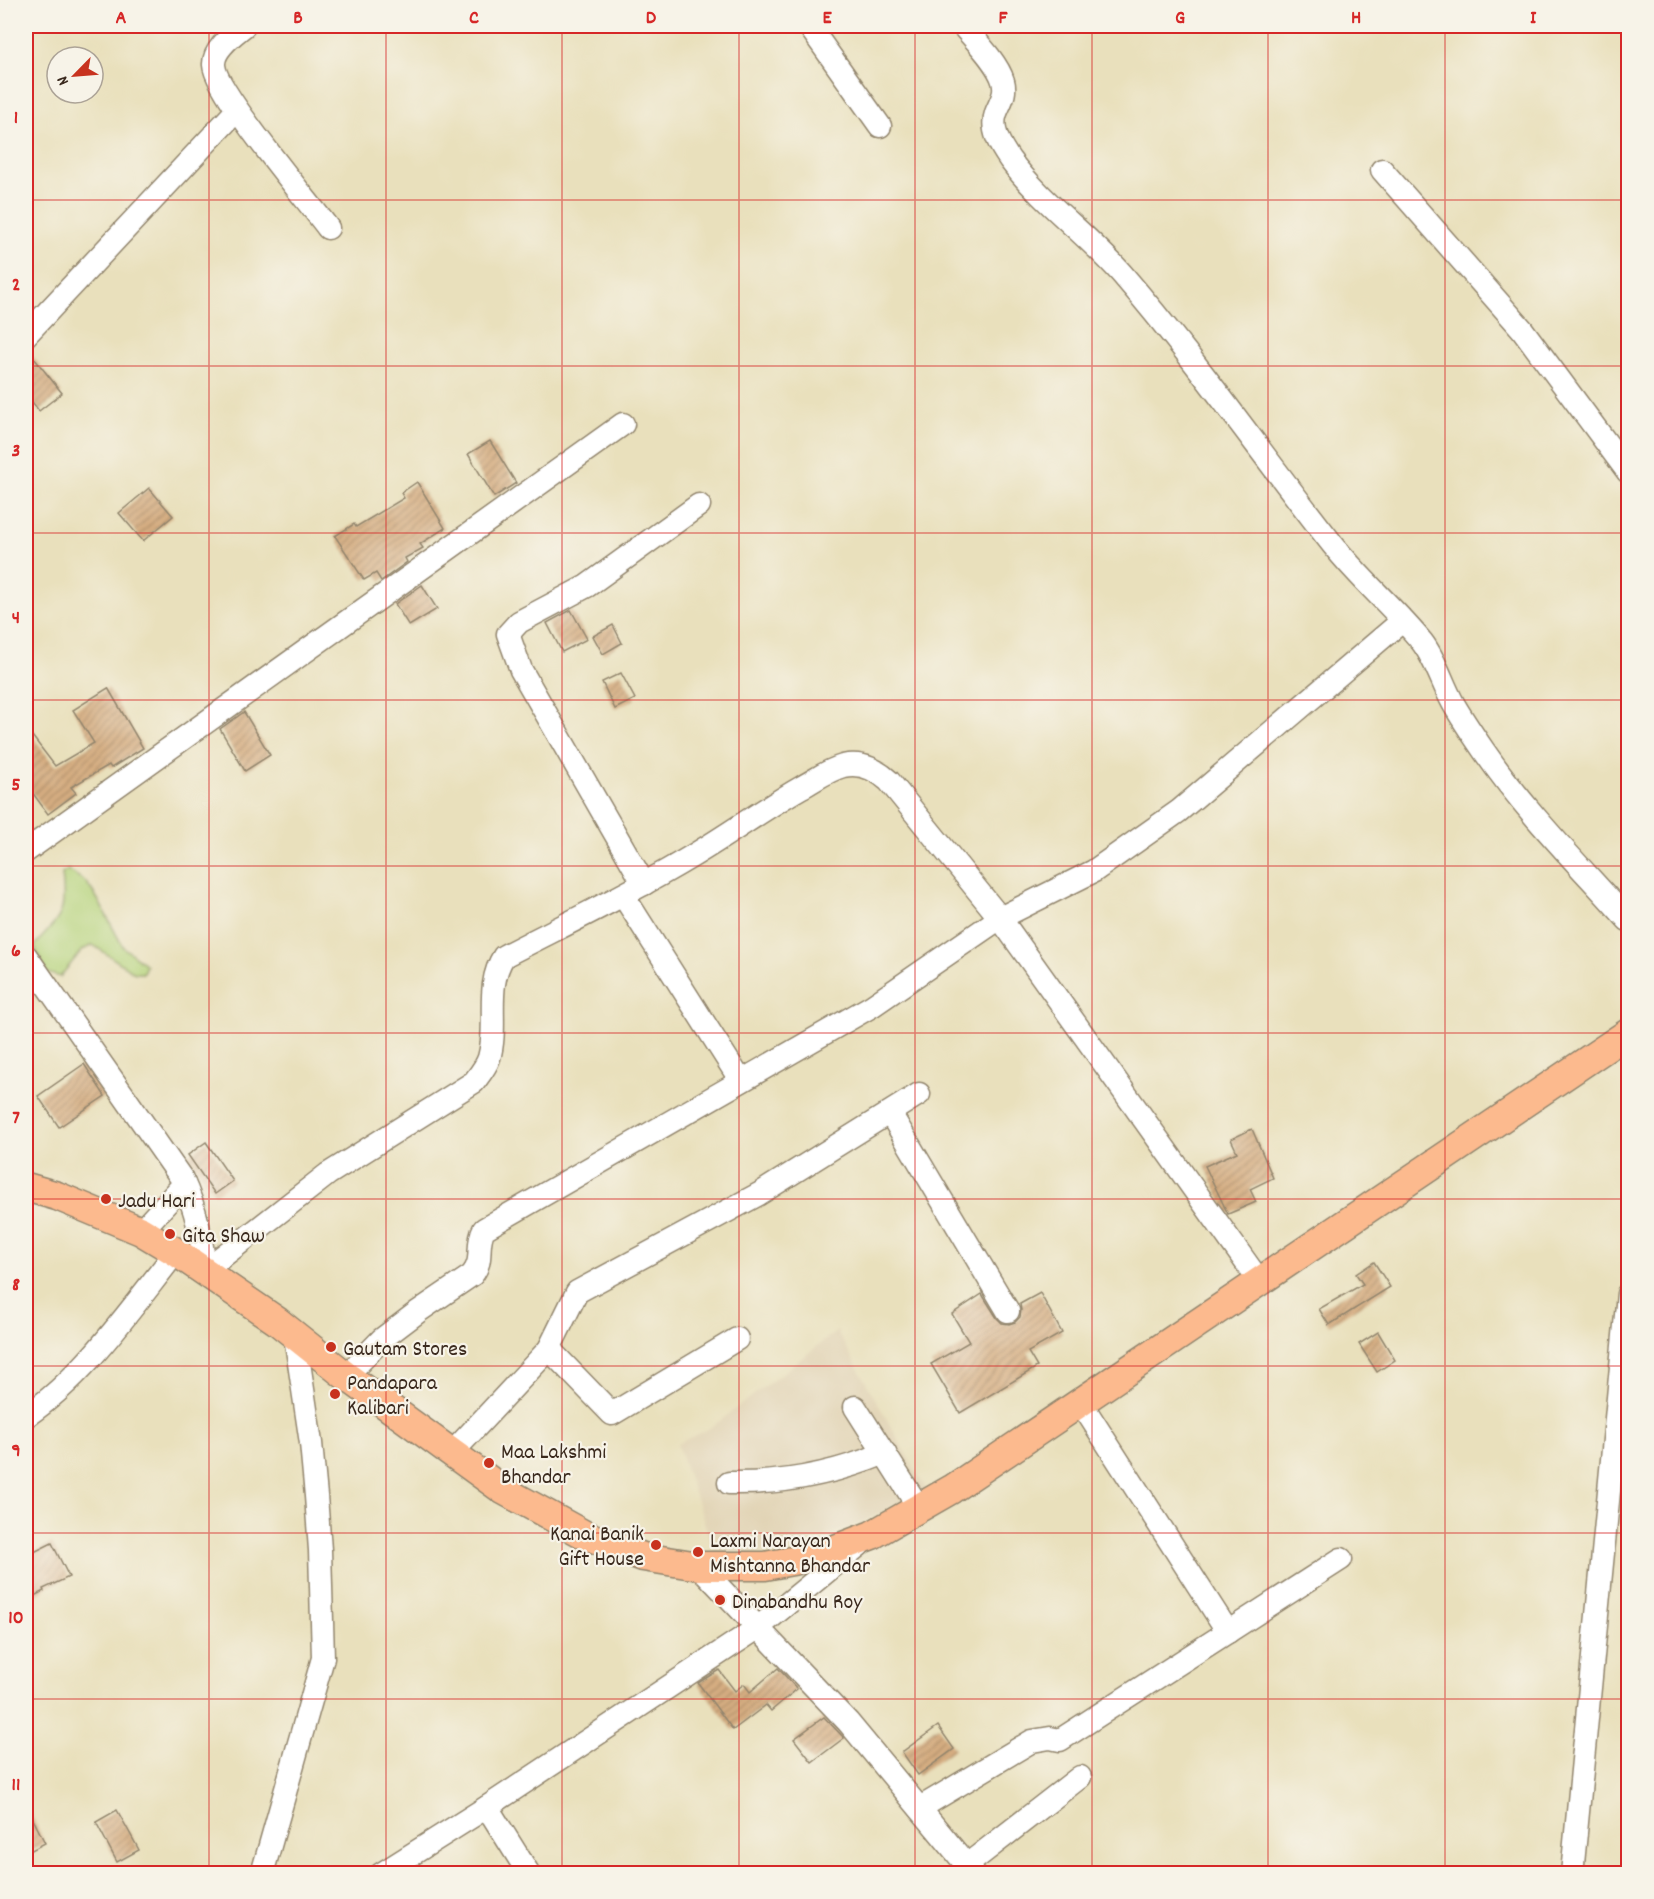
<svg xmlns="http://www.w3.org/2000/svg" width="1654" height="1899" viewBox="0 0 1654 1899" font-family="Dekko,sans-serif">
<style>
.built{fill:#e1d3b4}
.grass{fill:#b5d37b;stroke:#787e4c;stroke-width:1.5}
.building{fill:url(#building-hatch)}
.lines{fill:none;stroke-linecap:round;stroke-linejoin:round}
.minor-casing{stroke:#92856d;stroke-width:25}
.major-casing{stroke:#92856d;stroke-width:31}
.minor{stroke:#fff;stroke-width:22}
.major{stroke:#fcba8e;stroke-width:28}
.grid{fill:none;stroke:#d62828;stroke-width:1.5;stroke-opacity:0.55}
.poi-dot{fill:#c8321e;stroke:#f7f3e8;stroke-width:2}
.labels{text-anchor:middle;stroke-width:4.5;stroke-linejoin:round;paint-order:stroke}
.poi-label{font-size:22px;fill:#3b2a1e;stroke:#f7f3e8;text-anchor:start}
.neatline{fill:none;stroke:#d62828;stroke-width:2}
.grid-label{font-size:20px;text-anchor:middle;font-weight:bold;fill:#d62828}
</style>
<defs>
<pattern id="building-hatch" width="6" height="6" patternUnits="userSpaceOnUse" patternTransform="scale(1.5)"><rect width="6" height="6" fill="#d5ad81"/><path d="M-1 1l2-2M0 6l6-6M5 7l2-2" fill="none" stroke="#ae8d69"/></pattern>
</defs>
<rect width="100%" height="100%" fill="#f7f3e8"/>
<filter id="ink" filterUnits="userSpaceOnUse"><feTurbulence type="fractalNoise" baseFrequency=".0167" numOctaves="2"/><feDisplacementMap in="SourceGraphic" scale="12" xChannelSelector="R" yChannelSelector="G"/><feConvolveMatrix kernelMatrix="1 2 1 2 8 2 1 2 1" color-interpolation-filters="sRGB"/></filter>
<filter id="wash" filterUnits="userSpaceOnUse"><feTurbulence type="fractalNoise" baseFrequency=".008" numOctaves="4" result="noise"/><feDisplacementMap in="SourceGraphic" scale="24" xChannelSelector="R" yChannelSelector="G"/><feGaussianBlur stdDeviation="1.35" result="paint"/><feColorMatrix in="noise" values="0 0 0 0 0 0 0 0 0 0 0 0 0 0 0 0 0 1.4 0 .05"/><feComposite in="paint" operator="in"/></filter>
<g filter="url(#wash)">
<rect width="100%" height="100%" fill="#e9e0bc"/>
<path class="built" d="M837 1331 926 1489 860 1524 781 1551 716 1556 677 1444 712 1427Z"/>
<path class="grass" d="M68 870 86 882 97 898 123 947 146 965 143 973H135L93 945 82 950 60 977 47 973 34 946C60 917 67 916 62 874Z"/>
<g id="blocks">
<g class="building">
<path d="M26 348 62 393 39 411 26 394Z"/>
<path d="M490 441 516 483 494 497 468 454Z"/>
<path d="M417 482 445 528 420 544 423 548 405 558 407 562 381 581 376 573 364 580 335 536 354 524 356 527 404 498 401 493Z"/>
<path d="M149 488 173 516 143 541 119 513Z"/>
<path d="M422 585 437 609 409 626 395 604Z"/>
<path d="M571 610 587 639 562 652 547 623Z"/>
<path d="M613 625 622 643 603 654 593 636Z"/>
<path d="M621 673 635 699 615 709 602 682Z"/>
<path d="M108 688 143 748 111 768 109 765 71 787 76 793 48 814 26 784V728L55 766 94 743 73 710Z"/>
<path d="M244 712 270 755 245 771 220 729Z"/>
<path d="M84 1064 105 1096 59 1127 38 1096Z"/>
<path d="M1252 1129 1273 1178 1250 1189 1256 1202 1228 1214 1205 1166 1237 1152 1231 1139Z"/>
<path d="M206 1142 233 1181 215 1194 188 1155Z"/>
<path d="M1374 1262 1390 1287 1329 1325 1319 1309 1363 1284 1356 1274Z"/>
<path d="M1040 1293 1062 1333 1028 1352 1037 1367 960 1413 931 1364 969 1342 952 1314 982 1294 997 1318 1002 1323 1009 1324 1015 1322 1020 1317 1021 1310 1020 1304Z"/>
<path d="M1378 1332 1395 1360 1377 1372 1359 1344Z"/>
<path d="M52 1543 69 1577 43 1589 44 1591 26 1600V1556Z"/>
<path d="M778 1668 797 1689 771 1711 766 1705 733 1730 698 1683 719 1670 735 1691 744 1684 750 1692Z"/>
<path d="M824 1717 844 1738 812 1762 794 1739Z"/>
<path d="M938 1726 954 1749 918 1775 902 1752Z"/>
<path d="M26 1805 45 1843 26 1853Z"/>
<path d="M117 1810 139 1850 117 1862 96 1822Z"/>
</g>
</g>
</g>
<g filter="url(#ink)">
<use href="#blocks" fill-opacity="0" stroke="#92856d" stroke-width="1.5"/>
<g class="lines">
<g class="minor-casing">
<g id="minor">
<path d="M244 26C233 35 213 49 214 65 215 91 308 201 328 228"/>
<path d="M809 26 880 126"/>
<path d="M963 26C975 40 998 63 1003 81 1007 94 1000 102 996 113 990 130 1001 147 1010 160 1042 203 1087 234 1122 274 1197 361 1262 455 1333 545 1360 579 1394 608 1422 642 1436 660 1442 683 1453 703 1462 719 1473 735 1484 751 1526 812 1579 865 1628 920"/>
<path d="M1382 170 1522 329 1628 472"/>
<path d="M26 335 237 110"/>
<path d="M26 851 623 424"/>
<path d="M644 884 521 670 508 634 519 622 587 586 699 505"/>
<path d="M623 895 741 1081"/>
<path d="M26 956 182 1179C196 1209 203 1238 204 1271"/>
<path d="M890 1113 1008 1311"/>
<path d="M141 1231 184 1184"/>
<path d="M204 1271 328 1174 474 1082C480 1074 486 1067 489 1058 499 1025 484 986 504 956 568 923 633 892 694 855 731 833 765 808 802 787 815 780 828 770 843 766 861 762 876 769 889 781L1000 918 1260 1282"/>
<path d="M549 1349 612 1414 737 1339"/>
<path d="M346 1376 382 1339 419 1311 472 1275C485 1259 475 1246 484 1229L872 1006 1000 918 1094 871 1179 811 1402 621"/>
<path d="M1081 1403 1228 1632"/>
<path d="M855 1407 919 1508"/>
<path d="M26 1416C84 1377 132 1307 176 1252"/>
<path d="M452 1453 549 1349 577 1292 759 1194 919 1094"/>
<path d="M729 1483C784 1484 834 1474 885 1453"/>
<path d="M699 1566 848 1722 974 1874"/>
<path d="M487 1807 529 1874"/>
<path d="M920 1808 1032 1741 1050 1738 1060 1740 1341 1559"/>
<path d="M967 1865 1080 1777"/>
<path d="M262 1874 323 1658 320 1550 316 1496 311 1443 295 1336"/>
<path d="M381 1874 487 1807 759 1627 859 1545"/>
<path d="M1572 1874 1628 1294"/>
</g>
</g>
<g class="major-casing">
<path id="major" d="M26 1187 57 1196 141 1231 176 1252 277 1321 346 1376 503 1490 585 1535 643 1557 699 1566H765L814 1557 872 1535 952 1489 1628 1033"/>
</g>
<use href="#minor" class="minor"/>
<use href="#major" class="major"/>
</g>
</g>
<path class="grid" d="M209 26V1874M386 26V1874M562 26V1874M739 26V1874M915 26V1874M1092 26V1874M1268 26V1874M1445 26V1874M26 200H1628M26 366H1628M26 533H1628M26 700H1628M26 866H1628M26 1033H1628M26 1199H1628M26 1366H1628M26 1533H1628M26 1699H1628"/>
<g class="poi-dot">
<circle cx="106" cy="1199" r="6"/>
<circle cx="170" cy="1234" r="6"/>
<circle cx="331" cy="1347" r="6"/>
<circle cx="335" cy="1394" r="6"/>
<circle cx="489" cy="1463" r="6"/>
<circle cx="656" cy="1545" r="6"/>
<circle cx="698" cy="1552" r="6"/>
<circle cx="720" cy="1600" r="6"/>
</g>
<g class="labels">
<g class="poi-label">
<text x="118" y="1207">Jadu Hari</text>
<text x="182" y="1242">Gita Shaw</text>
<text x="343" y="1355">Gautam Stores</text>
<text x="347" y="1389">Pandapara<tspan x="347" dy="25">Kalibari</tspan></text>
<text x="501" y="1458">Maa Lakshmi<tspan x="501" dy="25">Bhandar</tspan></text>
<text x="644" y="1540" text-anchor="end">Kanai Banik<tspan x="644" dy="25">Gift House</tspan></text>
<text x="710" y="1547">Laxmi Narayan<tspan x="710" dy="25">Mishtanna Bhandar</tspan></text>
<text x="732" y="1608">Dinabandhu Roy</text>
</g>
</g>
<rect width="1654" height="1899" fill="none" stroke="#f7f3e8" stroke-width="66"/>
<g transform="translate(75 75) rotate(245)"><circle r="28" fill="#f7f3e8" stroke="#aca397" stroke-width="1.5"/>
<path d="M0-4.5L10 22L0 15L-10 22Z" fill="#c8321e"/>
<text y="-9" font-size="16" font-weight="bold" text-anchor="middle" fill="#3b2a1e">N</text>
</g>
<rect x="33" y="33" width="1588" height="1833" class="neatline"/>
<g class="grid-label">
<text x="121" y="23">A</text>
<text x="298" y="23">B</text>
<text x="474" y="23">C</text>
<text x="651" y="23">D</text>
<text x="827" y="23">E</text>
<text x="1003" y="23">F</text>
<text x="1180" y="23">G</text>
<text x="1356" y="23">H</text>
<text x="1533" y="23">I</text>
<text x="16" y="123">1</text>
<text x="16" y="290">2</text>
<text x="16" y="456">3</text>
<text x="16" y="623">4</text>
<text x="16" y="790">5</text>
<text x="16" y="956">6</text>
<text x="16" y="1123">7</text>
<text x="16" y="1290">8</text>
<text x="16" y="1456">9</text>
<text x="16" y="1623">10</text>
<text x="16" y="1790">11</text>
</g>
</svg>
